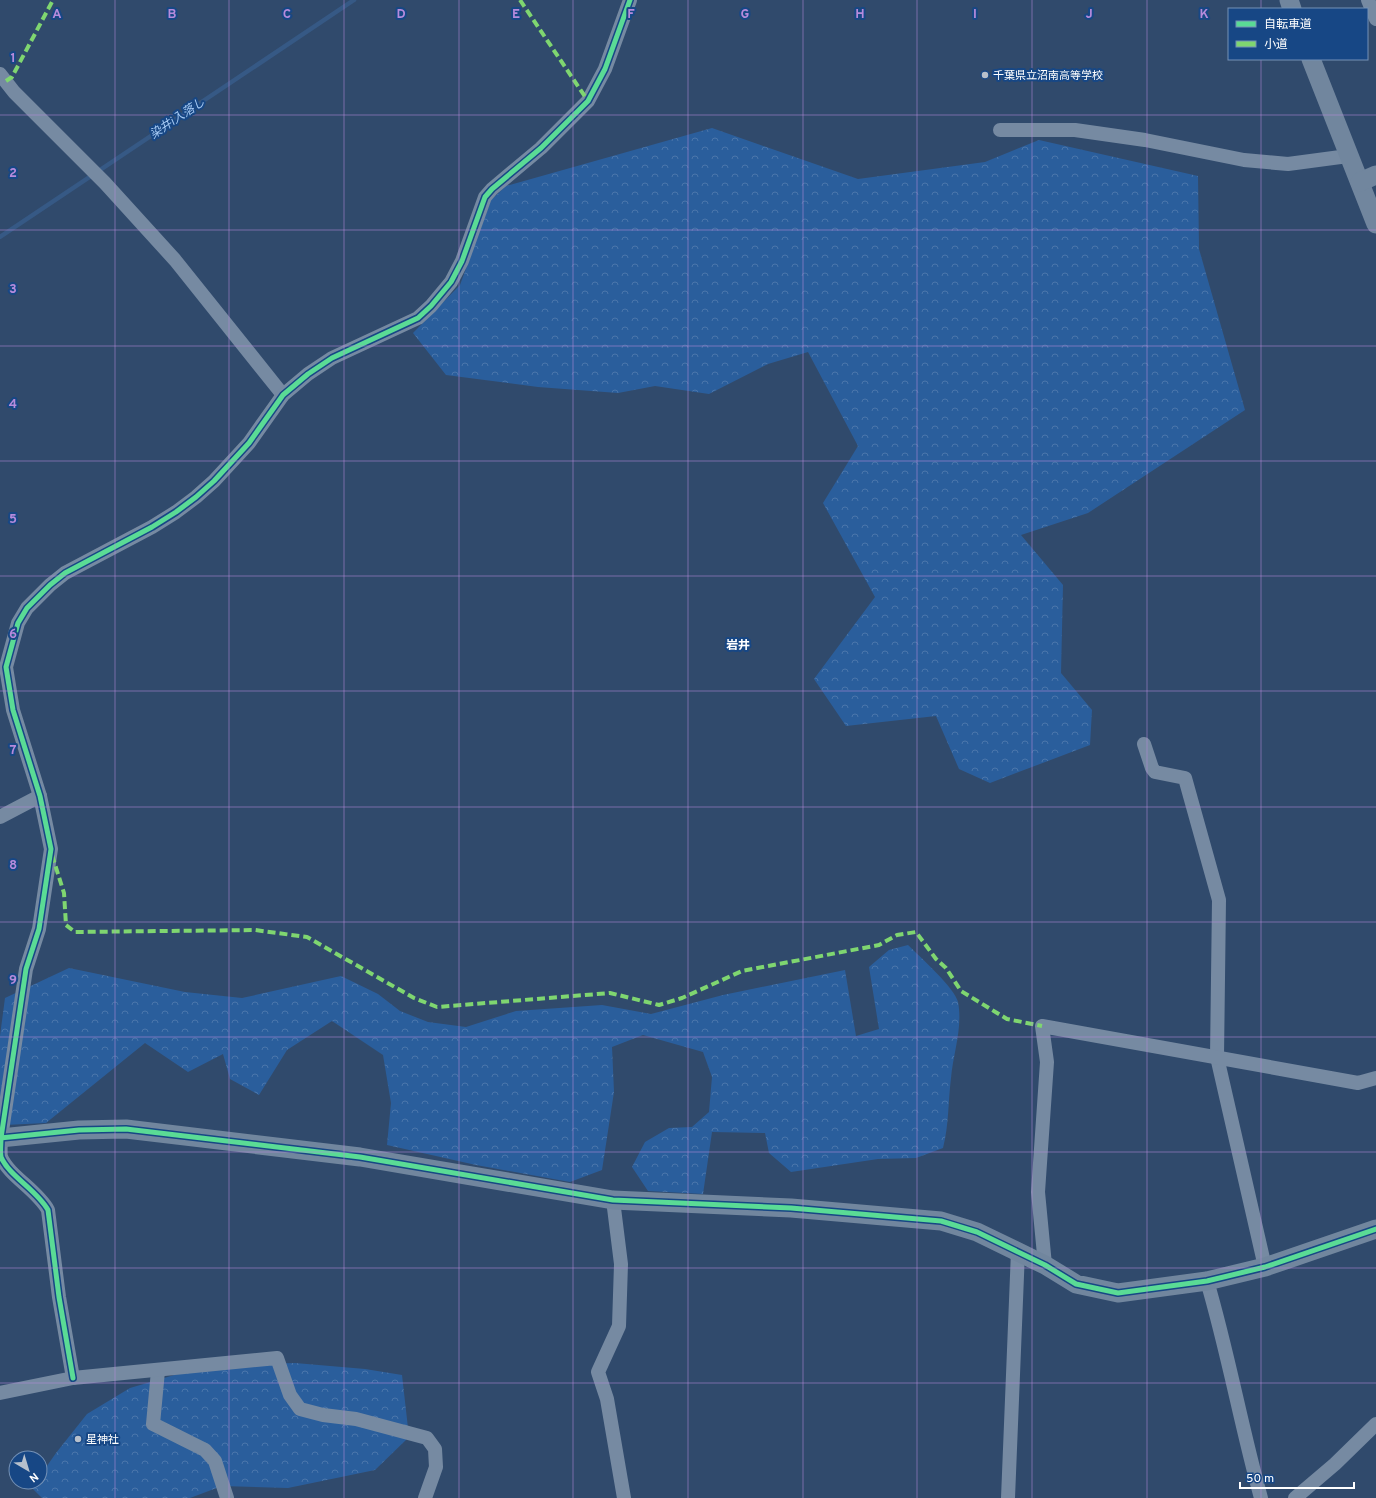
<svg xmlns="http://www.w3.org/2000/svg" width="1376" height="1498" viewBox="0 0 1376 1498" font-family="Overpass,'Noto Sans JP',sans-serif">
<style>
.forest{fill:url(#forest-crowns)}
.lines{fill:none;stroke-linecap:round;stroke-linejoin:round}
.stream{stroke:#365985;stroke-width:4.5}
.street{stroke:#768aa2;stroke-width:14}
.secondary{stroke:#71869e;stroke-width:19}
.quiet{stroke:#7fd670;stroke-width:4;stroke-dasharray:8 4;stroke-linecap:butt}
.cycleway-casing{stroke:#174785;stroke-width:8}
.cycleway{stroke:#5adb95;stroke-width:5}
.grid{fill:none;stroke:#b68bdc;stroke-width:1;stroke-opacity:0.55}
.poi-dot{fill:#b7c0cc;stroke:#174785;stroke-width:1.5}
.labels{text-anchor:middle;stroke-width:4;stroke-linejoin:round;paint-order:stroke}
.poi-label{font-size:11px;fill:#fff;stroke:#174785;text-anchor:start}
.water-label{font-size:12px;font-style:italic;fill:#a7cbf5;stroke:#174785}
.neighbourhood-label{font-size:12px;font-weight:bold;fill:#fff;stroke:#174785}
.grid-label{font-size:13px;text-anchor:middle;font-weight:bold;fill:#b68bdc;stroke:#174785;stroke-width:4;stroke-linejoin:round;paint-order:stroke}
</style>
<defs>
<pattern id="forest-crowns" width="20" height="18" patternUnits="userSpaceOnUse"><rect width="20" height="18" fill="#2a5e9c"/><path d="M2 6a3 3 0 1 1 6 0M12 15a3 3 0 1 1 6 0" fill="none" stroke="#4a76ab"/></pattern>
</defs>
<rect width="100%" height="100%" fill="#304a6c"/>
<g class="forest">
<path d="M712 128 858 179 985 162 1039 140 1198 176 1199 249 1245 410 1088 513 1021 535 1063 585 1061 673 1092 710 1090 745 990 783 959 769 936 716 846 726 814 679 875 597 823 503 858 446 808 352 768 364 709 394 655 386 618 393 538 387 446 375 413 333 460 285 491 200 506 186Z"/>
<path d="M908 945C919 956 955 988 958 1002 963 1027 953 1054 951 1078 948 1102 949 1125 943 1148L916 1158 878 1159 791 1172 769 1153 765 1133 712 1132 703 1194 648 1191 632 1167 645 1142 669 1128 692 1127 709 1112 712 1077 703 1052 643 1035 612 1047 614 1092 602 1170 570 1182 476 1165 387 1145 391 1103 383 1055 332 1021 287 1050 259 1095 230 1079 223 1054 188 1072 145 1043 46 1123 5 1125 0 1115V1036L5 998 69 968 185 992 242 998 341 976 378 994 400 1011 428 1022 466 1027 516 1011 602 1005 651 1014 723 995 845 970 856 1036 879 1029 869 967 889 950Z"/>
<path d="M295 1363 365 1369 402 1375 409 1437 375 1470 288 1488 222 1486 190 1498H42L32 1488 36 1482H40V1476L56 1453 87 1414 130 1388 205 1366Z"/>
</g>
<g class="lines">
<path class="stream" d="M0 237 354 0"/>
<g class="street">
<path d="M1368 0 1376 19"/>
<path d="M0 74 14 92 105 183 175 260 283 395"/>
<path d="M1000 130H1075L1145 140 1244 160 1288 164 1348 156"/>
<path d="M1144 744 1152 768 1155 772 1185 778 1219 900 1217 1057 1265 1267"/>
<path d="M0 817 40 796"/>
<path d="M613 1200 621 1264 619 1326 598 1372 607 1399 624 1498"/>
<path d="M1045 1265 1038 1192 1047 1062 1042 1026 1358 1083 1376 1078"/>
<path d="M1207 1281C1228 1352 1241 1426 1261 1498"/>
<path d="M158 1371 153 1424 205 1450 215 1461 227 1498"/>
<path d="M73 1378 59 1297 48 1210C37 1190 9 1176 1 1157 0 1152 1 1143 1 1138L26 969 39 929 51 849 40 796 13 710 6 667 18 623 27 608 50 585 65 573 152 527 176 512 196 497 214 481 249 443 283 395 308 374 332 358 418 318 431 306 451 282 462 261 485 197 492 189 541 148 588 101 605 69 630 0"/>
<path d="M0 1393 73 1378 277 1358 290 1395 300 1409 323 1415 356 1419 427 1438 435 1449 436 1467 425 1498"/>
<path d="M1008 1498 1018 1251"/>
<path d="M1295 1498 1335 1464 1376 1424"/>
</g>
<g class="secondary">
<path d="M1289 0 1292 9"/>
<path d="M1311 59 1376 224"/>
<path d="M1360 182 1376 175"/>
<path d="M0 1138 79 1130 126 1129 360 1157 613 1200 791 1208 941 1221 977 1232 1045 1265 1076 1284 1118 1293 1207 1281 1265 1267 1376 1229"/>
</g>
<g class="quiet">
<path d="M520 0 588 101"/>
<path d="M6 81 12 77 53 0"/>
<path d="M52 855 64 893 66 925 75 932 255 930 307 937 414 998 437 1007 610 993 659 1005 682 998 742 971 879 945 897 935 916 932 936 959 946 968 961 991 1007 1019 1042 1026"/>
</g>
<g class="cycleway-casing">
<g id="cycleway">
<path d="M0 1138 79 1130 126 1129 360 1157 613 1200 791 1208 941 1221 977 1232 1045 1265 1076 1284 1118 1293 1207 1281 1265 1267 1376 1229"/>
<path d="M73 1378 59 1297 48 1210C37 1190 9 1176 1 1157 0 1152 1 1143 1 1138L26 969 39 929 51 849 40 796 13 710 6 667 18 623 27 608 50 585 65 573 152 527 176 512 196 497 214 481 249 443 283 395 308 374 332 358 418 318 431 306 451 282 462 261 485 197 492 189 541 148 588 101 605 69 630 0"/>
</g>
</g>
<use href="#cycleway" class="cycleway"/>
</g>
<path class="grid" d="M115 0V1498M229 0V1498M344 0V1498M459 0V1498M573 0V1498M688 0V1498M803 0V1498M917 0V1498M1032 0V1498M1147 0V1498M1261 0V9M1261 59V1498M0 115H1376M0 230H1376M0 346H1376M0 461H1376M0 576H1376M0 691H1376M0 807H1376M0 922H1376M0 1037H1376M0 1152H1376M0 1268H1376M0 1383H1376"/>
<g class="poi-dot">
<circle cx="985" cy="75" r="4"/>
<circle cx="78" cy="1439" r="4"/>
</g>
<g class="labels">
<g class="poi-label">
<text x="993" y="79">千葉県立沼南高等学校</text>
<text x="86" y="1443">星神社</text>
</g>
<g class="water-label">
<text transform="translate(177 118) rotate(-34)" y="4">染井i入落し</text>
</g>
<g class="neighbourhood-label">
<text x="738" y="649">岩井</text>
</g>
</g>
<g class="grid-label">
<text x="57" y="18">A</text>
<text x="172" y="18">B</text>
<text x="287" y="18">C</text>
<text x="401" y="18">D</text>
<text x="516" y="18">E</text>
<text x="631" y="18">F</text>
<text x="745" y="18">G</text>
<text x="860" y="18">H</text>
<text x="975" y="18">I</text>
<text x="1089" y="18">J</text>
<text x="1204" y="18">K</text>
<text x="13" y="62">1</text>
<text x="13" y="177">2</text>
<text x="13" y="293">3</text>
<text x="13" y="408">4</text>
<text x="13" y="523">5</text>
<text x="13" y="638">6</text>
<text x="13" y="754">7</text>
<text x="13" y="869">8</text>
<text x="13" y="984">9</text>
</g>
<rect x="1228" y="8" width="140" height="52" fill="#174785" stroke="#7491b6"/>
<rect x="1236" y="21" width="20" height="6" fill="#5adb95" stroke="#7491b6"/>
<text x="1264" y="28" font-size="12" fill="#ffffff">自転車道</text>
<rect x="1236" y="41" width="20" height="6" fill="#7fd670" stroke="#7491b6"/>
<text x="1264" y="48" font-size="12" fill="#ffffff">小道</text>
<g transform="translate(28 1470) rotate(142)"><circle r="19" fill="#174785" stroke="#7491b6"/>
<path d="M0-3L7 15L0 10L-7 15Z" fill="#b7c0cc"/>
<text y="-6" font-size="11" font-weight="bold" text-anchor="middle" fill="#ffffff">N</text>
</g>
<path d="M1240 1482v6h114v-6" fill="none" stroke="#ffffff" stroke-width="2"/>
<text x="1246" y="1482" font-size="12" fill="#ffffff" stroke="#174785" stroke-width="3" paint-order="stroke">50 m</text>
</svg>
